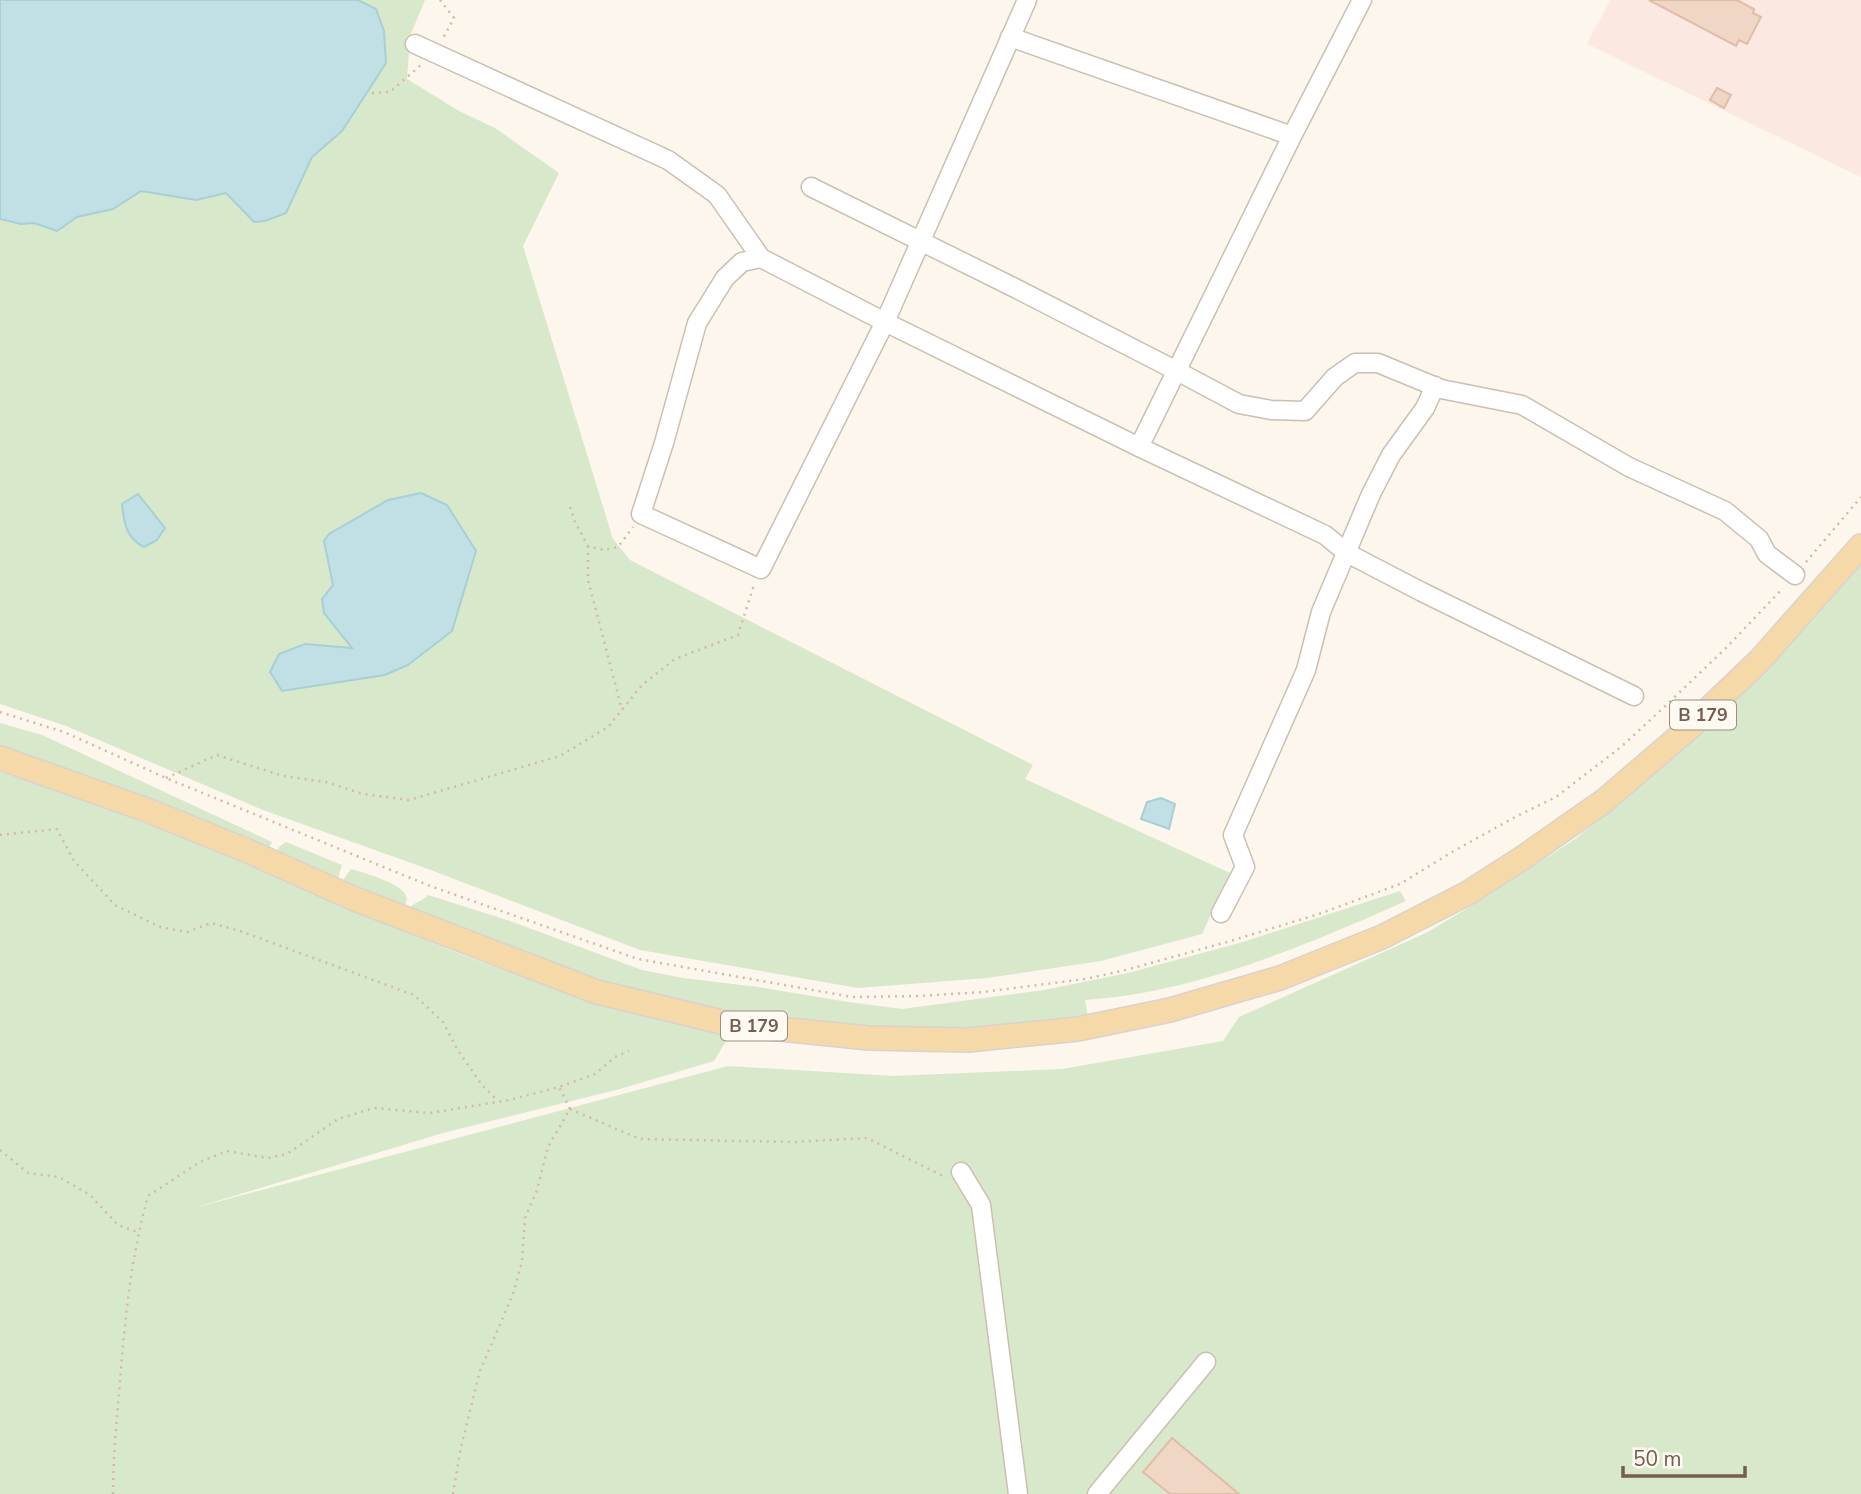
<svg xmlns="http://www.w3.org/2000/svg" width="1861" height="1494" viewBox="0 0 1861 1494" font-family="'Nunito Sans',sans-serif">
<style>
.commercial{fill:#fbe8e1}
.green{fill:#d7e9ca;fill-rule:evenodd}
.water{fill:#c1e0e5;stroke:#a7cfd6;stroke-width:2}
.building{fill:#f0d6c5;stroke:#e2bca6;stroke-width:2}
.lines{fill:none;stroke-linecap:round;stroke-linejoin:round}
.minor-casing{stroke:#cebeb1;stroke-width:21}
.major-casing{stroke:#d9d2ce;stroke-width:26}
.path{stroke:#d5b9a7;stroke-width:2.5;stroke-dasharray:2 5;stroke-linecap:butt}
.minor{stroke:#fff;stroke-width:18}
.major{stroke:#f6d9a9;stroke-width:23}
.labels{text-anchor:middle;stroke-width:5;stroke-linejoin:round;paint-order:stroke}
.shield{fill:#fefaf2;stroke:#9f8c80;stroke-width:2}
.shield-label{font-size:18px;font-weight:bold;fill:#765d4f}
</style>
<rect width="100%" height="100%" fill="#fcf6ec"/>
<path class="commercial" d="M1610 0H1861V177L1587 44Z"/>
<g class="green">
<path d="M358 0H425L410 36 407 79 459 111 495 128 559 173 523 246 613 539 630 560 1033 765 1025 779 1230 873 1202 934 1101 961 987 978 858 988 640 950 428 869 263 810 66 726 0 704V219L21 224 33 223 57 231 77 217 113 209 141 191 196 200 226 193 286 213 312 157 342 131 376 9ZM421 493 447 505 476 551 452 631 408 665 385 675 282 691 305 644 353 648 324 613 322 599 333 585 330 534 388 500ZM138 494 147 506 126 530 122 504Z"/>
<path d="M1861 565V1494H0V772C153 818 297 889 445 948 537 985 633 1011 730 1034L714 1061 620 1089 443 1133 194 1208 728 1066 894 1076 1062 1069 1223 1041 1239 1017 1426 933 1486 897 1575 839 1648 780 1750 686 1809 624Z"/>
<path d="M0 723 42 735 272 842 269 848 276 852 280 846 286 842 342 865 338 878 343 880 351 869C364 873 402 883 406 896 408 900 406 902 404 906L409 909C416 900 421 903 428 895L510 921 642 970 683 978 758 987 848 1002 902 1009 1044 990 1128 973 1243 942 1400 891 1406 901C1304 946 1197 992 1085 1000L1088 1017 1037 1024 972 1029 909 1031 854 1028 797 1023 741 1015 692 1005 627 989 513 954 298 866 144 798 42 761 0 749Z"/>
</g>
<g class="water">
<path d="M0 0H358L376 9 384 31 386 63 342 131 312 157 286 213 265 221 254 222 226 193 196 200 141 191 113 209 77 217 57 231 34 223 21 224 0 219Z"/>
<path d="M421 493 447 505 476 551 452 631 408 665 385 675 282 691 270 672 279 654 305 644 352 648 324 613 322 599 333 585 324 541 329 534 388 500Z"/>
<path d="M138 494 165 528 157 540 144 547C126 538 124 523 122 504Z"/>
<path d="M1161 798 1175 804 1169 829 1141 819 1147 802Z"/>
</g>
<g class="building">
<path d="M1649 0H1737L1754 9 1753 13 1761 17 1747 44 1739 40 1736 46Z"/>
<path d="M1717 88 1731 95 1724 108 1710 100Z"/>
<path d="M1172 1438 1239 1494H1170L1143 1472Z"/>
</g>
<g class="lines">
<g class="minor-casing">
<g id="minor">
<path d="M1010 37 1292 136"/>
<path d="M415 44 668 160 717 195 761 258 885 322 1139 447 1325 535 1347 553 1422 592 1634 696"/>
<path d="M811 187 1013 287 1177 371 1239 404 1271 410 1305 411 1335 377 1355 363H1378L1441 389 1522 405 1629 467 1725 511 1759 539 1767 554 1795 575"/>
<path d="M761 258 742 262 725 278 697 323 664 443 641 514 761 569 885 322 1027 0"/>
<path d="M1139 447 1292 136 1362 0"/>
<path d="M1221 913 1245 867 1233 835 1306 670 1321 612 1371 494 1391 455 1425 408 1435 386"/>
<path d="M961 1172 981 1205 1018 1494"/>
<path d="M1097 1494 1206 1362"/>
</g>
</g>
<g class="major-casing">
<path id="major" d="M0 758 147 810 250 852 355 899 597 992 730 1024 869 1038 968 1040 1078 1029 1170 1010 1280 978 1382 937 1468 893 1521 859 1604 801 1689 728 1760 660 1861 546"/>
</g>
<g class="path">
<path d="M440 0 454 18 443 38"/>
<path d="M372 93 390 92 421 65"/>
<path d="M570 507 575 522 588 546 604 550 618 547 633 527"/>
<path d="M588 546V580L622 710"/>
<path d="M1806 562 1861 497"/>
<path d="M0 712 64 732 166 778 430 886 638 959 852 997 919 996 983 992 1085 979 1122 971 1227 942 1319 914 1400 884 1452 852 1517 816 1556 797 1621 747 1661 710 1727 647 1783 588"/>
<path d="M166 778 217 755 283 776 326 782 363 794 409 800 560 756 608 727 642 685 675 659 738 635 754 585"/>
<path d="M0 835 57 829 74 861 115 905 160 927 187 932 211 923 240 931 414 995 443 1022 457 1049 482 1085 498 1101"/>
<path d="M570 1109 640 1139 795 1142 867 1138 943 1176H947"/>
<path d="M0 1150 28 1173 59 1177 90 1195 118 1225 137 1232"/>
<path d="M113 1494C113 1456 117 1419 120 1381 125 1319 131 1256 148 1196L200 1162 227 1151 268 1158 287 1154 338 1119 374 1108 430 1113 509 1100 559 1087 595 1074 615 1057 629 1051"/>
<path d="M453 1494 461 1447 480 1371 513 1294 522 1262 525 1218 537 1190 548 1147 570 1109 559 1087"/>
</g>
<use href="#minor" class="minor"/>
<use href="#major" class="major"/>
</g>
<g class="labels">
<g class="shield">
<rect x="1670" y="700.5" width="66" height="29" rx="5"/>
<rect x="721" y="1011.5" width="66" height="29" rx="5"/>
</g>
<g class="shield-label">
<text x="1703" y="721">B 179</text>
<text x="754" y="1032">B 179</text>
</g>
</g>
<path d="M1623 1466v10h122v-10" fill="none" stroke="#765d4f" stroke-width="3.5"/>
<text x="1633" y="1466" font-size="21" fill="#765d4f" stroke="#fefaf2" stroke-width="5" paint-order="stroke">50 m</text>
</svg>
